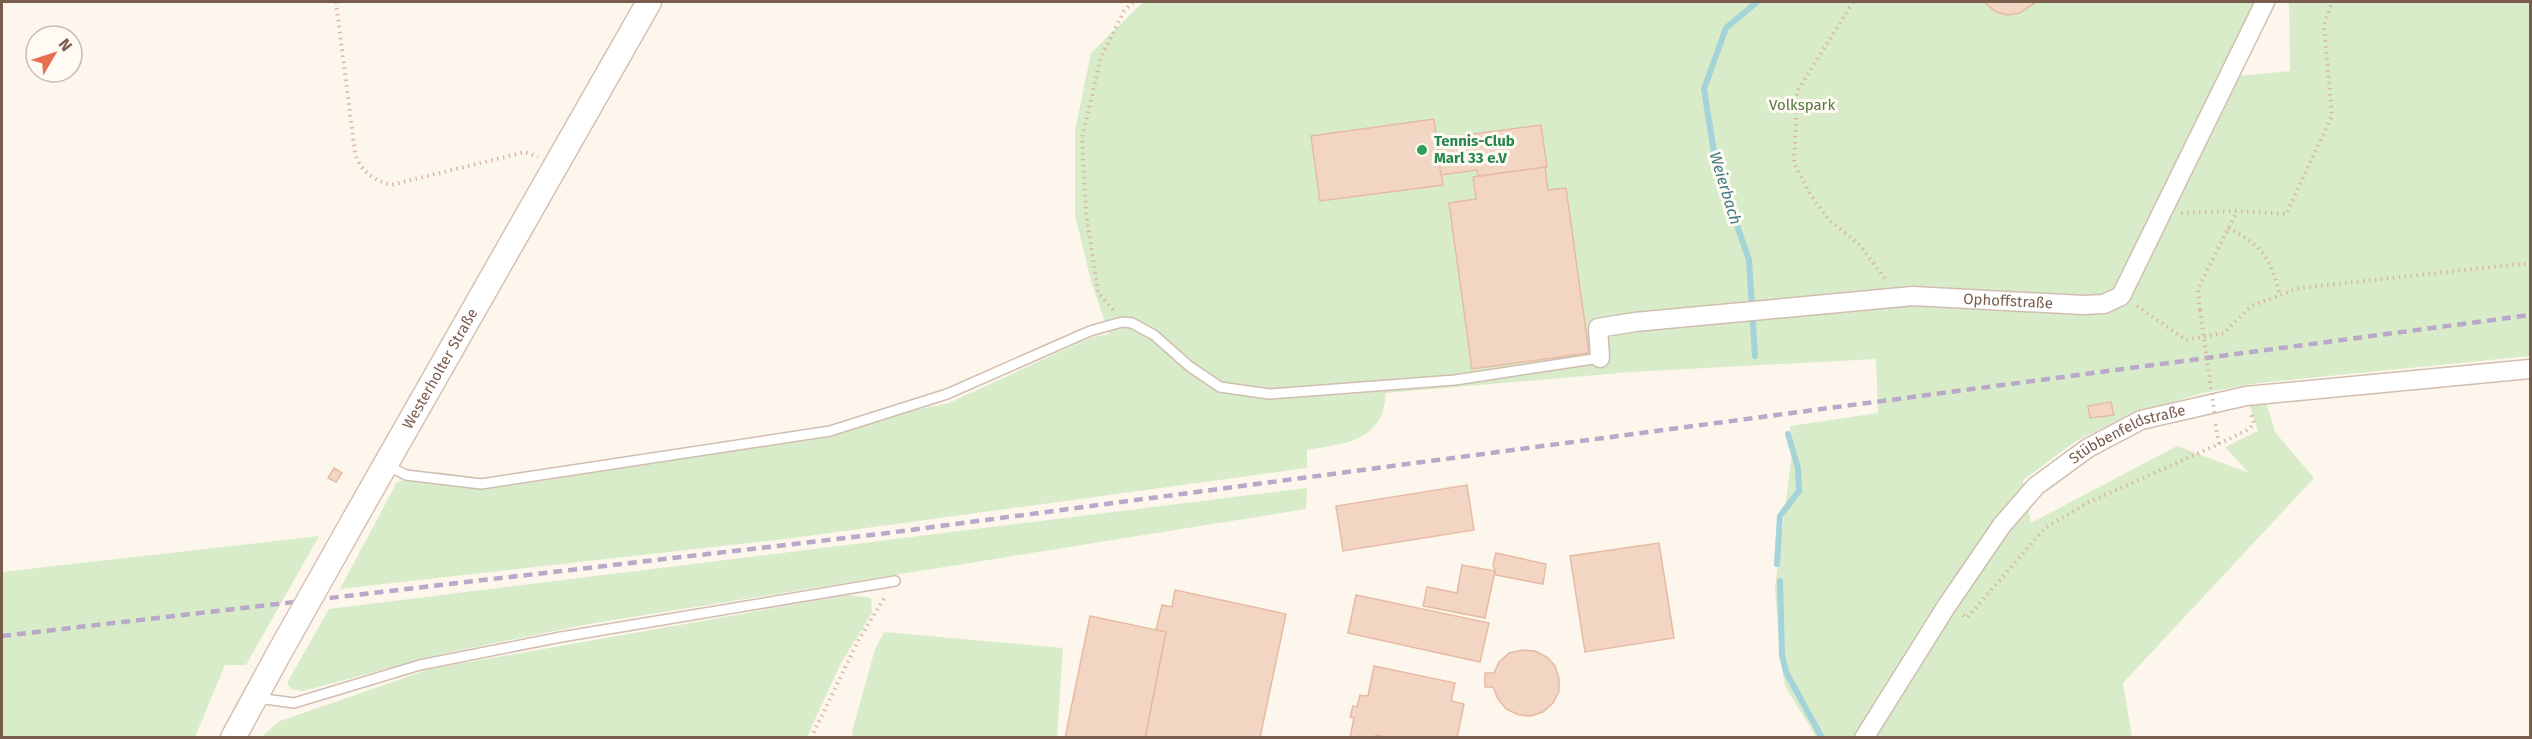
<svg xmlns="http://www.w3.org/2000/svg" width="2532" height="739" viewBox="0 0 2532 739" font-family="'Fira Sans',sans-serif">
<style>
.green{fill:#d8ecc9}
.lines{fill:none;stroke-linecap:round;stroke-linejoin:round}
.stream{stroke:#a5d3da;stroke-width:6}
.building{fill:#f3d5c3;stroke:#e6bba3;stroke-width:1.5}
.service-casing{stroke:#d1beb0;stroke-width:12}
.minor-casing{stroke:#d1beb0;stroke-width:21}
.secondary-casing{stroke:#d6c0b0;stroke-width:27}
.path{stroke:#d9b8a5;stroke-width:4;stroke-dasharray:1.5 4.5;stroke-linecap:butt}
.service{stroke:#fff;stroke-width:9}
.minor{stroke:#fff;stroke-width:18}
.secondary{stroke:#fff;stroke-width:24}
.rail{stroke:#b9a8c9;stroke-width:4.5;stroke-dasharray:9 6;stroke-linecap:butt}
.secondary-bridge-casing{stroke:#d6c0b0;stroke-width:27;stroke-linecap:butt}
.path-bridge{stroke:#d9b8a5;stroke-width:4;stroke-dasharray:1.5 4.5;stroke-linecap:butt}
.secondary-bridge{stroke:#fff;stroke-width:24}
.leisure-dot{fill:#2e9e5b;stroke:#fffaf3;stroke-width:2}
.labels{text-anchor:middle;stroke-width:6;stroke-linejoin:round;paint-order:stroke}
.park-label{font-size:15px;fill:#537a41;stroke:#fffaf3}
.leisure-label{font-size:15px;font-weight:bold;fill:#27864d;stroke:#fffaf3;text-anchor:start}
.street-label{font-size:15px;fill:#7a5c4d;stroke:#fffaf3}
.water-label{font-size:16px;font-style:italic;fill:#437c86;stroke:#fffaf3}
</style>
<rect width="100%" height="100%" fill="#fdf6ec"/>
<g class="green">
<path d="M1143 2H2258L2111 295 2237 76 2290 71 2289 2H2530V356L2258 383 2203 393 2132 414 2076 441 2023 480 2031 523 2177 446 2249 473 2225 447 2258 431 2249 404 2266 402 2275 432 2314 478 2123 683 2132 737H1816L1785 686 1780 653 1775 588 1792 453 1790 426 1878 413 1876 359 1631 372 1386 393C1385 400 1384 410 1381 416 1368 444 1333 445 1307 450V468L793 538 340 589 397 482 438 472 490 479 825 429 949 403 1092 337 1109 334 1091 281 1075 215V131L1091 53Z"/>
<path d="M1307 488 1306 509 589 624 442 654 303 691 291 689 287 683 329 609Z"/>
<path d="M319 536 246 665H225L195 737H2V572Z"/>
<path d="M849 595 871 598 872 613 841 663 807 737H261L280 721 430 669Z"/>
<path d="M884 632 1063 648 1057 737H853L852 732 875 649Z"/>
</g>
<g class="lines">
<g class="stream">
<path d="M1755 356 1749 260 1716 165 1704 89 1726 28 1757 2"/>
<path d="M1777 564 1780 516 1799 491 1798 468 1788 434"/>
<path d="M1780 581 1782 655 1786 672 1822 738"/>
</g>
</g>
<g class="building">
<path d="M1984 2H2036L2020 13 2008 15 1996 12Z"/>
<path d="M1434 119 1443 185 1320 201 1311 136Z"/>
<path d="M1541 125 1547 167 1478 176 1477 170 1441 175 1436 139Z"/>
<path d="M1545 167 1548 190 1566 188 1589 353 1472 369 1449 203 1476 199 1473 177Z"/>
<path d="M2111 402 2114 415 2090 418 2088 406Z"/>
<path d="M334 468 342 473 336 482 328 478Z"/>
<path d="M1467 485 1474 530 1343 551 1336 506Z"/>
<path d="M1659 543 1674 638 1585 652 1570 556Z"/>
<path d="M1496 553 1546 564 1543 584 1496 575 1493 565Z"/>
<path d="M1462 565 1495 571 1485 618 1423 606 1427 587 1457 593Z"/>
<path d="M1175 590 1286 614 1260 738H1145L1166 632 1156 630 1162 605 1172 607Z"/>
<path d="M1356 595 1489 623 1480 662 1348 633Z"/>
<path d="M1090 616 1166 632 1145 738H1065Z"/>
<path d="M1522 650 1535 651 1547 657 1555 666 1559 678V691L1553 703 1543 712 1531 716 1519 715 1506 709 1498 699 1493 687H1485V673H1494L1499 662 1509 653Z"/>
<path d="M1374 666 1455 683 1451 701 1464 704 1457 738H1389L1376 735 1375 738H1350L1354 718 1350 717 1353 706 1357 707 1360 695 1368 696Z"/>
</g>
<g class="lines">
<g class="service-casing">
<g id="service">
<path d="M386 465 406 475 481 484 830 431 947 394 1090 331 1122 322 1132 323 1154 335 1189 366 1220 387 1269 394 1455 380 1600 358"/>
<path d="M258 698 294 703 420 665 561 637 895 581"/>
</g>
</g>
<g class="minor-casing">
<g id="minor">
<path id="s1" d="M1600 358 1598 328 1635 322 1913 296 2083 305 2104 304 2121 296 2265 2"/>
<path id="s2" d="M1864 738 1946 607 2002 525 2036 486 2088 448 2141 420 2246 396 2530 369"/>
</g>
</g>
<g class="secondary-casing">
<g id="secondary">
<path id="s3" d="M354 520 649 2"/>
<path d="M233 738 278 655"/>
</g>
</g>
<g class="path">
<path d="M336 2 355 153C361 172 372 179 391 185L525 152 538 157"/>
<path d="M1853 2 1797 92 1794 163 1810 194 1830 221 1860 245 1885 279"/>
<path d="M2181 213 2237 211 2286 214 2332 116 2324 25 2332 2"/>
<path d="M2228 228C2262 245 2271 258 2280 296"/>
<path d="M2137 306 2186 340 2224 333 2251 306 2299 288 2530 263"/>
<path d="M1113 310 1098 292 1086 212 1082 138 1101 57 1124 11 1133 2"/>
<path d="M2200 310 2198 289 2237 211"/>
<path d="M2219 444 2249 429 2254 423 2251 413"/>
<path d="M1963 615 1967 618 2045 528 2087 503 2219 444 2215 421"/>
<path d="M811 738 858 641 885 597"/>
</g>
<use href="#service" class="service"/>
<use href="#minor" class="minor"/>
<use href="#secondary" class="secondary"/>
<path class="rail" d="M2 636 880 534 2530 315"/>
<g class="secondary-bridge-casing">
<path id="secondary-bridge" d="M278 655 354 520"/>
</g>
<path class="path-bridge" d="M2200 310 2215 417"/>
<use href="#secondary-bridge" class="secondary-bridge"/>
</g>
<circle class="leisure-dot" cx="1422" cy="150" r="6"/>
<g class="labels">
<g class="park-label">
<text x="1802" y="110">Volkspark</text>
</g>
<g class="leisure-label">
<text x="1434" y="146">Tennis-Club<tspan x="1434" dy="17">Marl 33 e.V</tspan></text>
</g>
<g class="street-label">
<text dy="5" stroke="none"><textPath href="#s1" startOffset="442">Ophoffstraße</textPath></text>
<text dy="5" stroke="none"><textPath href="#s3" startOffset="174">Westerholter Straße</textPath></text>
<text dy="5" stroke="none"><textPath href="#s2" startOffset="412">Stübbenfeldstraße</textPath></text>
</g>
<g class="water-label">
<text transform="translate(1726 188) rotate(73)" y="6">Weierbach</text>
</g>
</g>
<rect width="2532" height="739" fill="none" stroke="#7a5c4d" stroke-width="6"/>
<g transform="translate(54 54) rotate(51)"><circle r="28" fill="#fffaf3" stroke="#cabbb1" stroke-width="1.5"/>
<path d="M0-4.5L10 22L0 15L-10 22Z" fill="#e76f51"/>
<text y="-9" font-size="16" font-weight="bold" text-anchor="middle" fill="#7a5c4d">N</text>
</g>
</svg>
